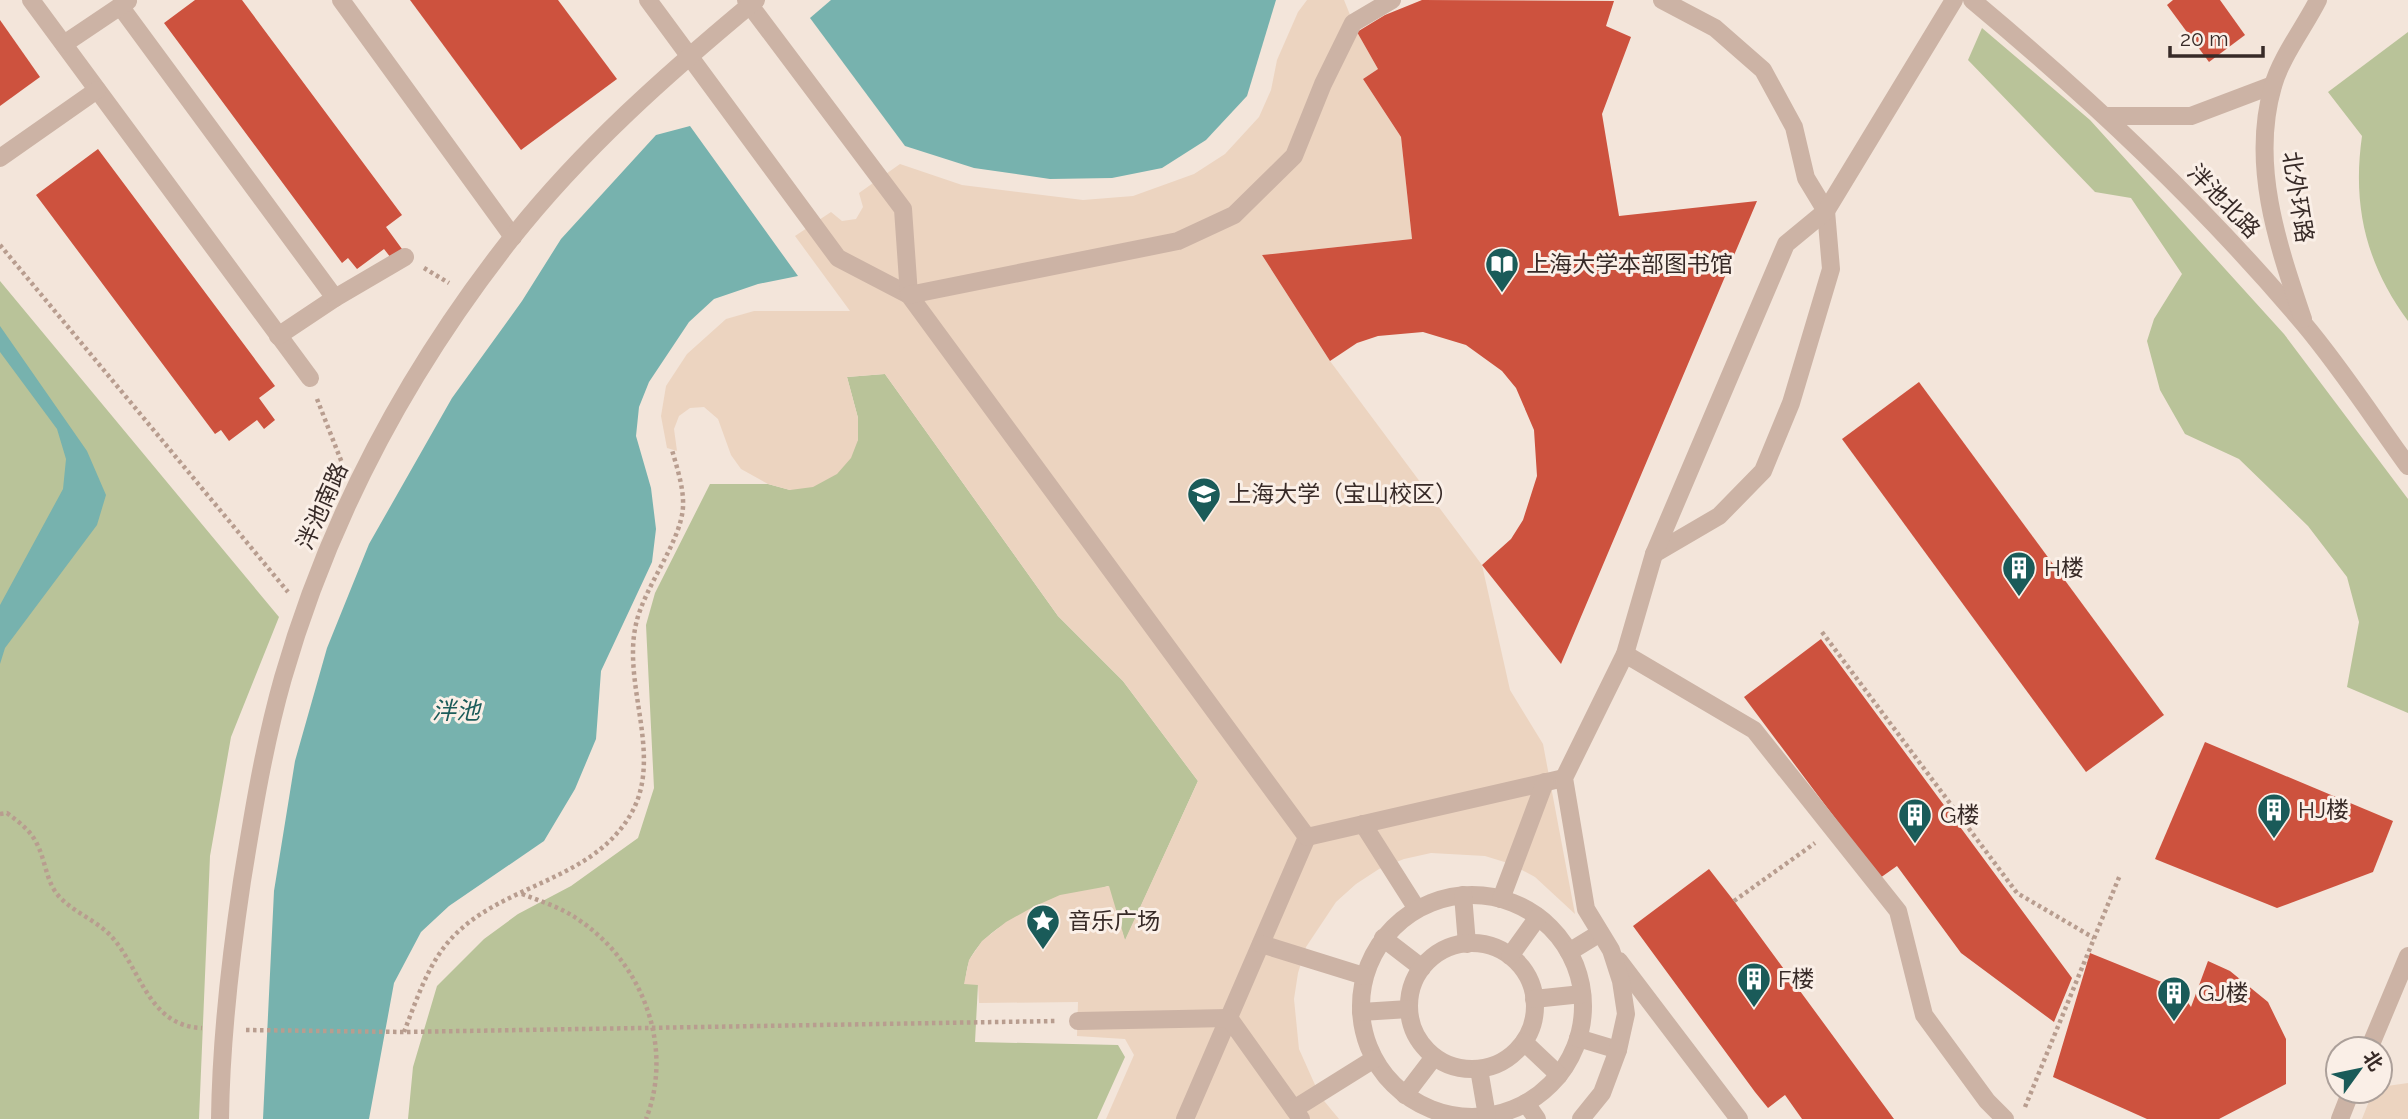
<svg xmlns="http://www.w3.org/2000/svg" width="2408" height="1119" viewBox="0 0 2408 1119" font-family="Raleway,'Noto Sans SC',sans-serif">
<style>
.green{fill:#b9c399}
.plaza{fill:#ecd4c0}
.water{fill:#77b2ae}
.building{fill:#cd523e}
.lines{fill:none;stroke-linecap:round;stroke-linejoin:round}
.path{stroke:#b89d8f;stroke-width:4.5;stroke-dasharray:3.5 3.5;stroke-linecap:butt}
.minor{stroke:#ccb3a5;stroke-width:18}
.labels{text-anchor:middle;stroke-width:6;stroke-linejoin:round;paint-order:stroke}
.street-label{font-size:23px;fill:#372a27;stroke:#faefe7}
.poi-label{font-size:23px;fill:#372a27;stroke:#faefe7;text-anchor:start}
.water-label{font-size:24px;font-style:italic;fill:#1a5b59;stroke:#faefe7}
</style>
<rect width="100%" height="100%" fill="#f3e5da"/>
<g class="green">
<path d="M1982 28 2090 120 2284 334 2408 499V713L2347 687 2359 622 2347 577 2308 526 2239 459 2185 434 2160 390 2147 341 2154 319 2182 274 2131 198 2095 192 1968 60Z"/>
<path d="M2408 32V321C2366 264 2352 206 2362 136L2328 92Z"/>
<path d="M0 281 279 617 231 737 210 856 199 1119H0Z"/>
<path d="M887 363 885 374 1058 616 1123 681 1198 781 1125 941 1108 886C1062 902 997 912 971 957 967 965 966 975 965 984H978L975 1042 1118 1045 1125 1057 1097 1119H408L413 1067 437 986 484 939 518 914 571 886 638 838 654 788 646 625 655 593 710 484H768L790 490 858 440V418L847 377 884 374Z"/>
</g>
<g class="plaza">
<path d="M1307 0H1344L1357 32 1378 69 1363 79 1401 137 1412 239 1262 255 1330 361 1482 565 1510 690 1543 744 1575 914 1535 877 1511 864 1485 856 1431 853 1404 859 1379 869 1356 884 1336 902 1306 947 1298 973 1294 999 1299 1049 1320 1096 1339 1119H1106L1134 1055 1125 1039 1077 1036 1078 1002 979 1003 978 985 964 984 969 960 982 941 1006 922 1033 907 1060 895 1109 886 1125 940 1198 781 1123 681 1058 616 885 374 847 377 858 418V440L851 458 837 474 813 487 790 490 768 484 741 469 731 455 718 419 704 407 690 408 679 416 674 429 677 451 667 448 661 416 666 386 687 354 726 319 754 311H850L795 236 831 212 842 221 856 219 863 207 859 193 900 164 962 185 1083 200 1133 196 1194 174 1225 154 1259 117 1271 90 1277 60 1298 12Z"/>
<path d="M2408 1083V1119H2362L2373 1091H2380V1087Z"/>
</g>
<g class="water">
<path d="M831 0H1276L1247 96 1206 140 1162 168 1112 178 1050 179 974 168 905 146 810 18Z"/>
<path d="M690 126 798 276 758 284 714 299 689 322 649 382 639 407 636 436 651 488 656 529 652 562 601 671 596 739 575 789 544 841 449 906 421 932 394 983 369 1119H263L274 891 295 761 327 648 369 544 452 398 522 301 561 239 656 135Z"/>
<path d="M0 326 87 451 106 495 97 525 5 648 0 664V605L63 489 66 459 57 429 0 352Z"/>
</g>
<g class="building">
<path d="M195 0H242L402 215 386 227 402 249 391 258 384 249 357 269 348 258 342 263 164 23Z"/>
<path d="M410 0H558L617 79 521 150Z"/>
<path d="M1422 0 1614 1 1606 26 1631 37 1602 114 1619 216 1757 201 1561 664 1482 565 1511 539 1523 520 1537 476 1534 430 1516 388 1502 371 1466 345 1423 332 1378 336 1357 343 1330 361 1262 255 1412 239 1401 137 1363 79 1378 69 1357 32 1385 15Z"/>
<path d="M2173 0H2220L2245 35 2209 62 2167 5Z"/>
<path d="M0 20 40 77 0 106Z"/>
<path d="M98 149 275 386 259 398 275 420 264 429 257 420 229 441 221 430 215 434 36 195Z"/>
<path d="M1919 382 2164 715 2086 772 1842 439Z"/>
<path d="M1821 639 2072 978 2054 1022 1961 953 1897 866 1880 878 1744 697Z"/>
<path d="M2205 742 2393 821 2373 872 2277 908 2155 859Z"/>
<path d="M1709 869 1734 901 1894 1119H1802L1785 1095 1768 1108 1755 1092 1633 926Z"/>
<path d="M2090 953 2179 989 2191 1007 2208 961 2230 971 2268 1002 2286 1039V1084L2219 1119H2147L2053 1077Z"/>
</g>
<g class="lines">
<g class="path">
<path d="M0 245 288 592"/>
<path d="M424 268 449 283"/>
<path d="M317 399 342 463"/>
<path d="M1822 632 2017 893 2094 938"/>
<path d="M0 814 7 813C19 822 31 831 37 844 45 859 46 880 57 894 71 911 92 918 108 933 141 965 146 1026 202 1028"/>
<path d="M522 894C540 901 560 907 576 918 641 960 675 1045 646 1119"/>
<path d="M1734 901 1815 843"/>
<path d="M246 1030 404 1032 1056 1021"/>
<path d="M404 1032C415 1004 426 970 445 946 494 883 592 885 632 812 663 755 622 685 636 624 644 587 681 542 683 507 684 488 677 468 672 450"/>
<path d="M2025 1107 2120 875"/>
</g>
<g class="minor">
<path d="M31 0 310 378"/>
<path d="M341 0 513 237"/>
<path d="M648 0 838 258 909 295 1307 837 1185 1119"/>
<path d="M746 0 903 209 909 295"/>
<path d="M1972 0C2091 99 2204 205 2304 324 2341 368 2374 419 2408 466"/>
<path d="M120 6 335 298 278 336"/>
<path d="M64 44 128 1"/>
<path d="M2106 116H2191L2273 85"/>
<path d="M0 158 97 90"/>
<path d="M909 295 1178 241 1234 215 1294 156 1323 84 1353 23 1392 0"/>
<path d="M335 298 405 257"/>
<path d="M2303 319C2278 245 2250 165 2273 86 2280 59 2305 26 2318 0"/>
<path d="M1654 554 1719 516 1763 471 1791 403 1831 269 1826 211 1806 178 1794 127 1763 70 1715 28 1662 0"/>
<path d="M1625 654 1754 730 1898 911 1924 1015 1987 1101 2005 1119"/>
<path d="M1363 824 1417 909"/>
<path d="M1307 837 1564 778"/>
<circle cx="1472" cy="1006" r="111"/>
<path d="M1463 895 1467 944"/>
<path d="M1501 899 1545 782"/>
<path d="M1383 938 1422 968"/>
<circle cx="1472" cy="1006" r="63"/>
<path d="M1261 944 1364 976"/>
<path d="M1569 952 1600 933"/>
<path d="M1510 956 1538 917"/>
<path d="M1619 961 1739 1119"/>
<path d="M1534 999 1582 994"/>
<path d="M1361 1012 1409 1009"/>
<path d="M1078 1021 1229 1018 1301 1119"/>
<path d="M1578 1038 1618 1050"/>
<path d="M1524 1042 1559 1075"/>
<path d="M2369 1049 2408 956"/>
<path d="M1479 1069 1487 1116"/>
<path d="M1405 1095 1434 1057"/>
<path d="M1526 1103 1537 1119"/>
<path d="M1294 1109 1374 1059"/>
<path d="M220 1119C221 1038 230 961 242 881 253 813 264 745 283 678 329 518 408 370 511 239 582 149 668 73 756 0"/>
<path d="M1581 1119 1602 1093 1618 1050 1626 1014 1621 981 1611 950 1586 909 1564 778 1625 654 1654 554 1786 244 1826 211 1954 0"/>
<path d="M2340 1119 2351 1091"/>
</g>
</g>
<defs>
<g id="library-pin" transform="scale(1.75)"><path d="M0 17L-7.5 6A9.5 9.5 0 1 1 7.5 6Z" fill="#1a5b59" stroke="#faefe7"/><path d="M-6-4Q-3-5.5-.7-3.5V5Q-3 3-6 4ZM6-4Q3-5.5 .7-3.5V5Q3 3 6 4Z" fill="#fff"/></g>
<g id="university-pin" transform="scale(1.75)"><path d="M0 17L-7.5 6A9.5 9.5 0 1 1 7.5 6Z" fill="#1a5b59" stroke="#faefe7"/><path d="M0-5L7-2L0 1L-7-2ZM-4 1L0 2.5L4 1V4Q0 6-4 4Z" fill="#fff"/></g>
<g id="building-pin" transform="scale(1.75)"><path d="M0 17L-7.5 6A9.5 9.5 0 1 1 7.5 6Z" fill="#1a5b59" stroke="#faefe7"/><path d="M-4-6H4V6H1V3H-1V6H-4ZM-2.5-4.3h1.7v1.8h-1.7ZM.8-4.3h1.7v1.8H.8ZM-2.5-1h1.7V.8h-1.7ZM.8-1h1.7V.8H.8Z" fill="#fff"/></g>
<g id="sight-pin" transform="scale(1.75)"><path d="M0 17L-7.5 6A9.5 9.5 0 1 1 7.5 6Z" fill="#1a5b59" stroke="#faefe7"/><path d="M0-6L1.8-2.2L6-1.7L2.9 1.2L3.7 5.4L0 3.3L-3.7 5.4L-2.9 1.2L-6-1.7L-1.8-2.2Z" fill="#fff"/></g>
</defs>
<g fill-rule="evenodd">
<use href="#library-pin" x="1502" y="264"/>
<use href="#university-pin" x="1204" y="494"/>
<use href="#building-pin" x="2019" y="568"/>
<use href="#building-pin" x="2274" y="810"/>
<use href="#building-pin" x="1915" y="815"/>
<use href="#sight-pin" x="1043" y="921"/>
<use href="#building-pin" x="1754" y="979"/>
<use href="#building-pin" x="2174" y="993"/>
</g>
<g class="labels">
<g class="street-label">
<text transform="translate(2298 197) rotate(81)" y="8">北外环路</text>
<text transform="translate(2224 201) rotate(46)" y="8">泮池北路</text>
<text transform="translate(322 506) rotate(-66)" y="8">泮池南路</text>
</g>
<g class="poi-label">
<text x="1526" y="272">上海大学本部图书馆</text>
<text x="1228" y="502">上海大学（宝山校区）</text>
<text x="2044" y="576">H楼</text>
<text x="2298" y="818">HJ楼</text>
<text x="1940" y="823">G楼</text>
<text x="1068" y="929">音乐广场</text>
<text x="1778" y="987">F楼</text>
<text x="2198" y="1001">GJ楼</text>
</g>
<g class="water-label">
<text x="456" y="719">泮池</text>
</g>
</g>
<g transform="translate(2359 1070) rotate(57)"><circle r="33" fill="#faefe7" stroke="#aca09a" stroke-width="2"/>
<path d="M0-5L12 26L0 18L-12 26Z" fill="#1a5b59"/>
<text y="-10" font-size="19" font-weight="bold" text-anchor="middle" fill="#372a27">北</text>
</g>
<path d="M2170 46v10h93v-10" fill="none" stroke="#372a27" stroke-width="3.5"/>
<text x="2180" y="46" font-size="21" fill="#372a27" stroke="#faefe7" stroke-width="5" paint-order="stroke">20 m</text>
</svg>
